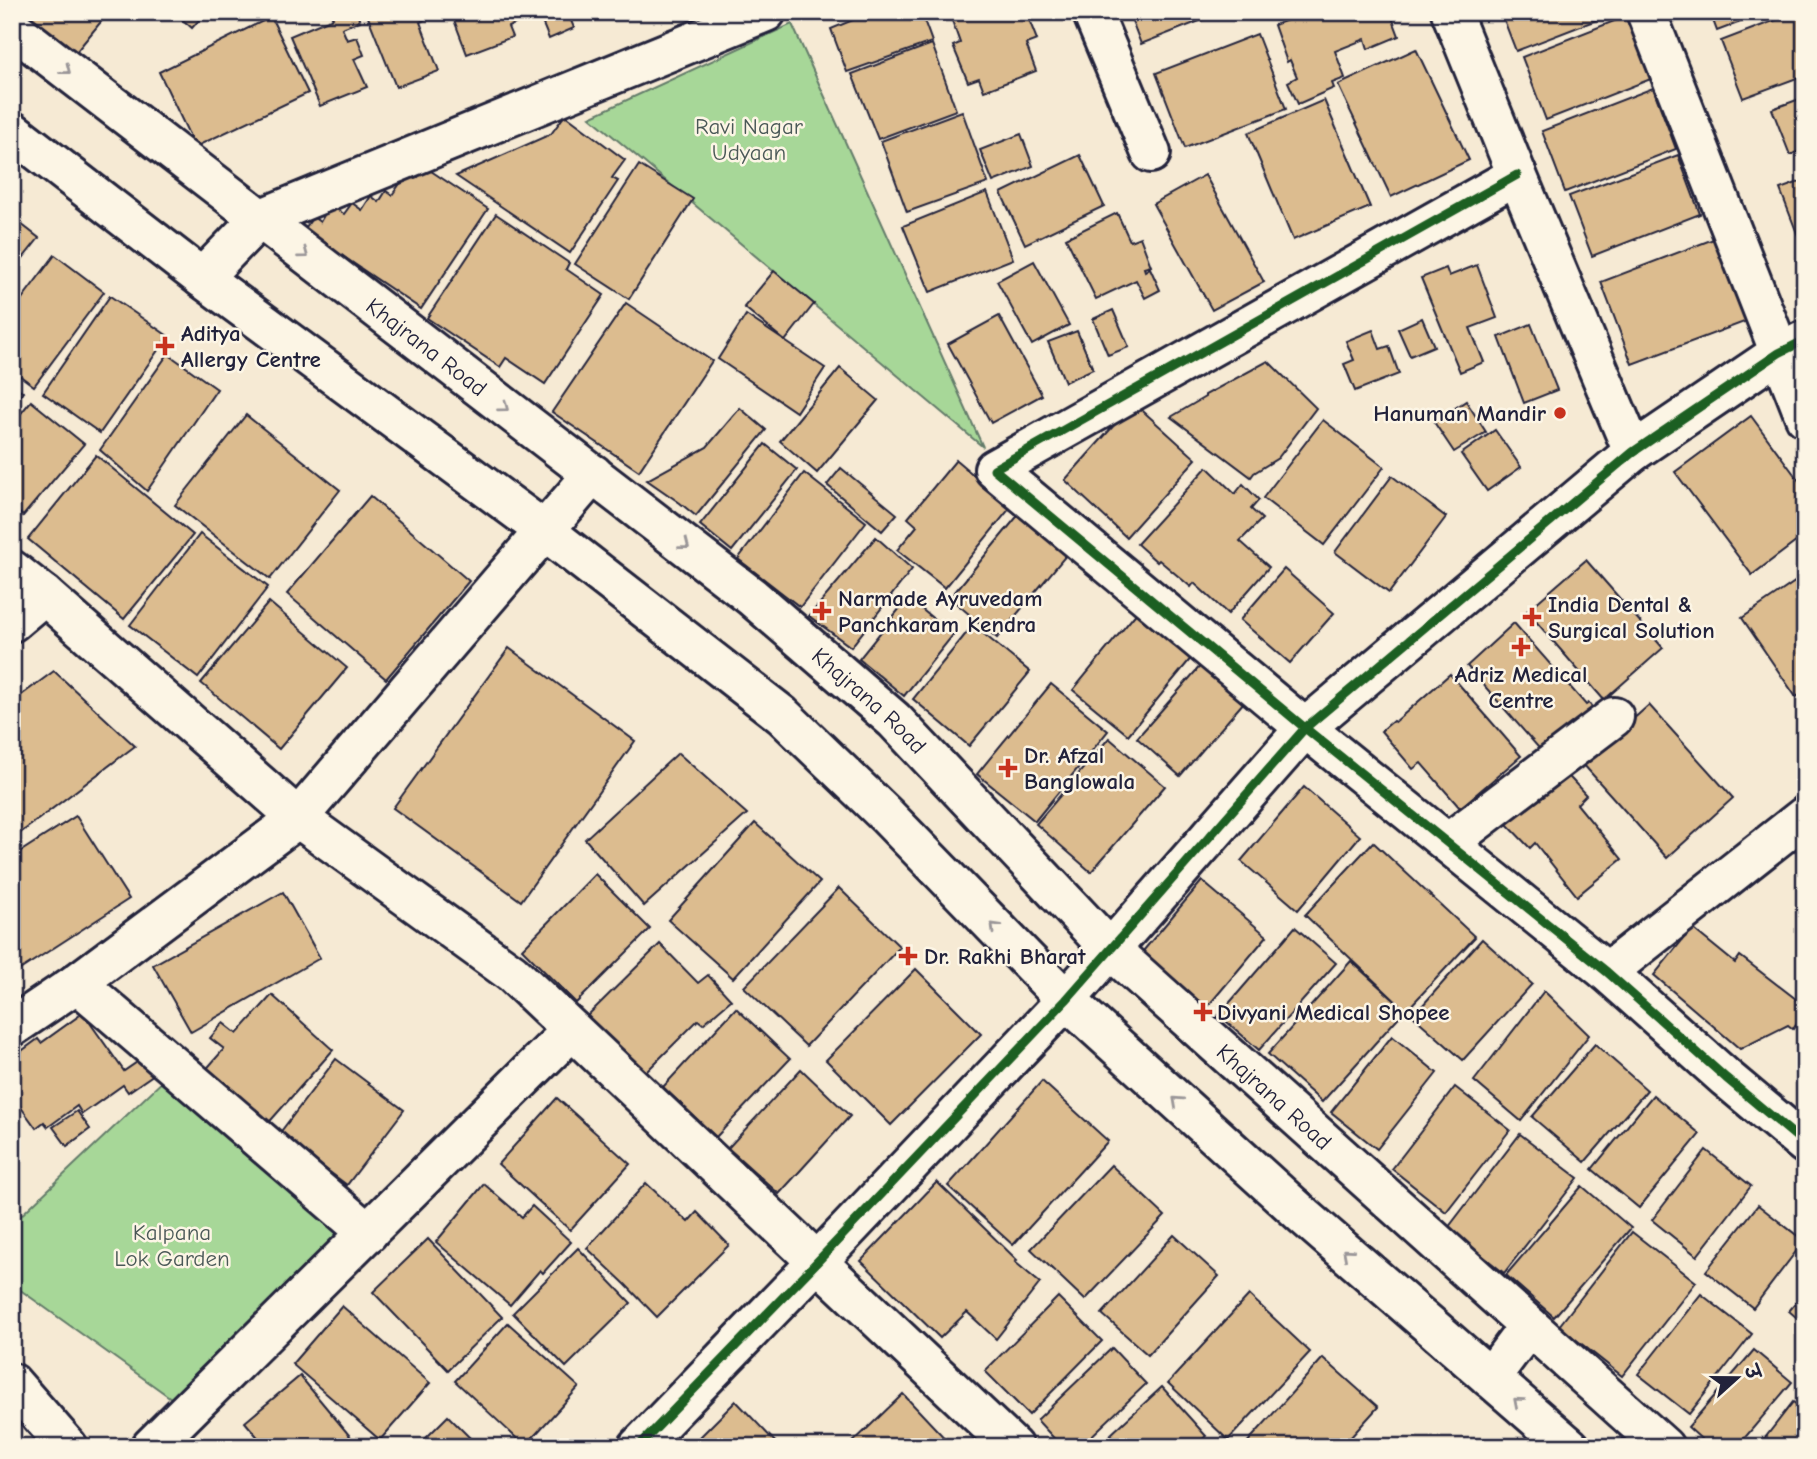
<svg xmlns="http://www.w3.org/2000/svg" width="1817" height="1459" viewBox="0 0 1817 1459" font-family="'Comic Neue','Playpen Sans Deva',sans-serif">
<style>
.green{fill:#a7d798;stroke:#647c6a;stroke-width:2}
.building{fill:#dcbc8f;stroke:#22223b;stroke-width:2}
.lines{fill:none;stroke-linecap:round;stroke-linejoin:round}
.minor-casing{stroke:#22223b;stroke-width:44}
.tertiary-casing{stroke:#22223b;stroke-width:44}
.secondary-casing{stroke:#22223b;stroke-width:44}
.minor{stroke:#fcf5e5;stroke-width:38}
.tertiary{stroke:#fcf5e5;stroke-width:38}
.secondary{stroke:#fcf5e5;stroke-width:38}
.cycleway-casing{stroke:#fcf5e5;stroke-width:13}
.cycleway{stroke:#1b5e20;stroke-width:9}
.oneway{stroke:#9a9698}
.poi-dot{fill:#c8321e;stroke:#fcf5e5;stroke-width:2.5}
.labels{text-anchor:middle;stroke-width:5;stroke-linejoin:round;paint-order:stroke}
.park-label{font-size:23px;fill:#4a5857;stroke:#fcf5e5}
.poi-label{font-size:23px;font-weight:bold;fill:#22223b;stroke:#fcf5e5;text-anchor:start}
.street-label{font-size:23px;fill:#22223b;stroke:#fcf5e5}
</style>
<rect width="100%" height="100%" fill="#f6ead4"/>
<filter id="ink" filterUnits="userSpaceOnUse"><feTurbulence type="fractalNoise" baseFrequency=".0143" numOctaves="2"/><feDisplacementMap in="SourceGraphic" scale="14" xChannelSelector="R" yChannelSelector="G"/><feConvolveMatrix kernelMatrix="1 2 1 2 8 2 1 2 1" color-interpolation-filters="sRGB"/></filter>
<g filter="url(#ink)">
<g class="green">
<path d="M792 24 983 447 590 117Z"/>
<path d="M169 1075 358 1244 189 1411 12 1284V1224Z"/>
</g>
<g class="building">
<path d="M19 12H109L72 57Z"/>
<path d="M174 12H206L192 28Z"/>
<path d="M330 12H356L360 21 342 28 347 40 357 37 364 55 354 59 367 87 320 106 290 36 333 18Z"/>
<path d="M366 12H440L420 22 439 71 396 87Z"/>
<path d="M451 12H511L515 24 508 27 512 37 467 54Z"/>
<path d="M538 12H570L568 13 574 28 549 39Z"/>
<path d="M850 12H921L932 42 847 72 831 29 853 20Z"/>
<path d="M949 12H1026L1037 40 1026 44 1036 71 984 91 979 78 968 82 953 46 960 43Z"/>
<path d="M1213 12 1215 15 1141 44 1129 13Z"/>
<path d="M1309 12H1390L1399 36 1368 49 1365 39 1335 51 1345 78 1332 83 1334 88 1298 104 1288 82 1297 77 1290 60 1287 62 1274 25Z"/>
<path d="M1501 12H1617L1516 51Z"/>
<path d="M1710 12H1767L1717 31Z"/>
<path d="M1797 12H1804L1805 14V75L1743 98 1721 41Z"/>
<path d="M1632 14 1656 77 1546 120 1522 57Z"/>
<path d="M271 17 308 93 195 147 159 72Z"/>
<path d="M1257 34 1286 109 1185 148 1156 73Z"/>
<path d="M932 44 956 110 878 139 852 74Z"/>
<path d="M1416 49 1469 160 1391 197 1338 85Z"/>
<path d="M1653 88 1676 149 1565 192 1542 131Z"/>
<path d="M1805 97V149L1790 155 1772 109Z"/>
<path d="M1324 100 1370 207 1293 240 1248 133Z"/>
<path d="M962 111 988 183 907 212 881 141Z"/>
<path d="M565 115 625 160 612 178 618 181 570 253 456 176 551 134Z"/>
<path d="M1021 134 1033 166 993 182 980 150Z"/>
<path d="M1080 155 1104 206 1025 244 1001 193Z"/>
<path d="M1678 155 1700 214 1592 256 1569 196Z"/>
<path d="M639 165 693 199 629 299 575 264Z"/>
<path d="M425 167 488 209 421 309 304 230 313 217 320 222 330 205 344 214 352 203 362 210 371 196 379 202 386 191 392 195 409 171 418 177Z"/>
<path d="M1205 175 1264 282 1212 310 1153 204Z"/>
<path d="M1805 180V254L1780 189Z"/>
<path d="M987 192 1013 259 930 292 903 226Z"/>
<path d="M1117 213 1130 241 1140 237 1151 266 1144 268 1145 271 1150 268 1160 290 1145 298 1136 280 1096 299 1066 238Z"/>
<path d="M496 214 569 263 566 269 604 295 545 384 506 358 500 367 427 318Z"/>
<path d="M12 217 39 238 12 272Z"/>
<path d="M1716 238 1747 321 1632 364 1601 282Z"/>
<path d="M55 255 104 292 34 386 12 370V312Z"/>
<path d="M1034 261 1069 325 1032 345 997 281Z"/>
<path d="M1477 265 1497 318 1470 328 1484 362 1460 372 1421 278 1446 268 1449 276Z"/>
<path d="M774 271 814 304 785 341 744 307Z"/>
<path d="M110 296 168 336 100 433 43 393Z"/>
<path d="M626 303 712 361 639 471 552 412Z"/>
<path d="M1113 310 1129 347 1108 355 1093 319Z"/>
<path d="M746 315 825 368 796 412 718 359Z"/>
<path d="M999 316 1042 395 991 423 948 344Z"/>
<path d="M1422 318 1434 346 1410 356 1398 329Z"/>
<path d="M1531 324 1557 390 1524 403 1499 337Z"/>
<path d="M1373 330 1380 349 1389 346 1399 374 1355 391 1344 364 1354 360 1346 341Z"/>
<path d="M1077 331 1093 369 1065 382 1048 342Z"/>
<path d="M168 354 217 389 147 491 100 450Z"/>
<path d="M1268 361 1316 408 1278 458 1254 473 1251 477 1171 417 1205 397V395Z"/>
<path d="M840 368 878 400 817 473 780 441Z"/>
<path d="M12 383 23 392 12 406Z"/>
<path d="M31 401 84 444 23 516 12 507V424Z"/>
<path d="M1466 401 1486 432 1454 452 1434 422Z"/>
<path d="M1134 403 1196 459 1126 537 1065 480Z"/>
<path d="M740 408 766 430 696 516 680 503 647 480 707 447Z"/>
<path d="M246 415 340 490 270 579 175 505Z"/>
<path d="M1751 416 1805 489V535L1752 575 1675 472Z"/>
<path d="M1323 420 1384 467 1324 545 1263 498Z"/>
<path d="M1495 430 1521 467 1487 491 1461 454Z"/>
<path d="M765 444 797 470 732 551 700 525Z"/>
<path d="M96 455 193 535 124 619 28 539Z"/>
<path d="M956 460 1011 507 945 588 897 550 917 526 908 518Z"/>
<path d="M1207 467 1235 494 1243 484 1259 500 1251 509 1262 519 1240 541 1269 567 1228 614 1194 583 1191 587 1159 560 1157 562 1137 544Z"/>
<path d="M841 468 897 514 882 531 827 485Z"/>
<path d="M804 473 866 522 800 607 738 559Z"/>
<path d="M1392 476 1446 517 1389 593 1335 552Z"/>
<path d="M370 496 469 581 386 679 287 594Z"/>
<path d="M1020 513 1068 553 997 638 950 598Z"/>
<path d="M200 534 268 587 198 678 130 625Z"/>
<path d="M876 537 912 569 851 647 809 616Z"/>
<path d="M1586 560 1663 648 1604 700 1527 611Z"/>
<path d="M1284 569 1334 613 1290 663 1240 620Z"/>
<path d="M1805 575V691L1796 697 1742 618Z"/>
<path d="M908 598 953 635 904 696 859 659Z"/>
<path d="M269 602 347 668 279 749 201 683Z"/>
<path d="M1138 611 1192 657 1128 735 1073 690Z"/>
<path d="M1514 623 1586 705 1589 703 1599 718 1544 754 1467 666Z"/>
<path d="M973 625 1030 672 969 746 913 699Z"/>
<path d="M509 648 635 741 521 901 393 808Z"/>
<path d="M1202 664 1244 702 1180 776 1137 738Z"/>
<path d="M54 671 135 746 15 837 12 832V702Z"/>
<path d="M1450 674 1521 756 1460 808 1421 763 1413 769 1381 731 1393 721 1395 722Z"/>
<path d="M1051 684 1108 731 1035 821 977 774Z"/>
<path d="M1649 705 1733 798 1667 858 1583 764Z"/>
<path d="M1109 738 1165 786 1091 872 1036 824Z"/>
<path d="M678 753 747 814 644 906 585 839Z"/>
<path d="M1560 767 1586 795 1577 804 1622 859 1577 896 1535 843 1530 848 1503 820Z"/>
<path d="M1304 787 1360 836 1298 910 1241 861Z"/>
<path d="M76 816 129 899 12 975V857Z"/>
<path d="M755 823 820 882 733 978 668 920Z"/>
<path d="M1373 842 1475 937 1406 1011 1305 915Z"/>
<path d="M595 874 650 929 576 1003 522 949Z"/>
<path d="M1202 881 1267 936 1203 1012 1138 957Z"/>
<path d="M839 888 900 947 806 1046 744 987Z"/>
<path d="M283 892 320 958 191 1032 153 965Z"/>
<path d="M1295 927 1336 963 1259 1050 1219 1015Z"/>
<path d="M1692 928 1735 963 1740 956 1805 1006V1013L1793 1029 1788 1025 1740 1049 1654 975Z"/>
<path d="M1482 939 1532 984 1463 1060 1413 1016Z"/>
<path d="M660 944 698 983 708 975 731 1000 703 1024 698 1020 642 1076 585 1018Z"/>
<path d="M1351 961 1405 1010 1322 1102 1268 1054Z"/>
<path d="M916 969 981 1034 891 1125 826 1060Z"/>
<path d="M1544 991 1589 1035 1521 1121 1474 1081Z"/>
<path d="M272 995 333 1050 264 1128 203 1073 224 1049 210 1038 223 1023 237 1034Z"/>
<path d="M736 1008 790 1059 716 1137 663 1087Z"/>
<path d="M83 1013 124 1071 146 1056 157 1072 128 1092 123 1085 82 1114 77 1106 48 1127 44 1122 36 1128 12 1095V1058L38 1039 41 1043Z"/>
<path d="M1392 1036 1437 1073 1377 1149 1331 1112Z"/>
<path d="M1595 1044 1647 1090 1585 1162 1532 1117Z"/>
<path d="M336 1059 404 1110 347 1185 279 1134Z"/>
<path d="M801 1069 850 1116 779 1194 728 1148Z"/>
<path d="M1042 1081 1108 1141 1013 1245 948 1186Z"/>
<path d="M1455 1087 1510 1130 1446 1212 1392 1169Z"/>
<path d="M1653 1095 1700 1134 1639 1208 1592 1169Z"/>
<path d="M557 1098 630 1164 570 1230 498 1164Z"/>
<path d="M77 1111 90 1129 67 1146 53 1127Z"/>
<path d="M1520 1134 1578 1178 1504 1273 1448 1228Z"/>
<path d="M1706 1150 1751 1186 1697 1256 1652 1220Z"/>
<path d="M1111 1165 1165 1216 1085 1300 1031 1249Z"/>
<path d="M937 1182 1017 1260 1015 1262 1040 1283 996 1339 967 1312 940 1338 861 1261Z"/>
<path d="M646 1183 688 1222 697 1212 729 1245 657 1317 625 1284 587 1248Z"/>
<path d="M484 1184 522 1217 532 1206 571 1242 543 1273 540 1270 510 1305 436 1242Z"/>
<path d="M1582 1186 1631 1228 1554 1317 1506 1275Z"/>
<path d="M1758 1205 1804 1241 1753 1308 1706 1271Z"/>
<path d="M1632 1232 1696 1282 1622 1376 1559 1326Z"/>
<path d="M1174 1235 1219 1276 1148 1355 1102 1314Z"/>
<path d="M428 1239 502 1317 448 1370 373 1292Z"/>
<path d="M578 1248 631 1303 566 1367 513 1313Z"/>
<path d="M1805 1292V1325L1789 1311Z"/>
<path d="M1701 1294 1752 1334 1689 1414 1638 1374Z"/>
<path d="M1249 1295 1310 1352 1228 1440 1168 1383Z"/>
<path d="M1058 1297 1102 1341 1029 1415 985 1371Z"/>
<path d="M342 1306 430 1383 380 1440 292 1364Z"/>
<path d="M508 1323 579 1387 525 1446 455 1381Z"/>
<path d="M1112 1348 1146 1384 1080 1447H1062L1037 1420Z"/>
<path d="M1754 1350 1792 1382 1737 1447H1710L1688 1427Z"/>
<path d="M1323 1358 1378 1407 1342 1447H1246L1245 1445Z"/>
<path d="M300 1376 359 1447H266L245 1422Z"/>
<path d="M1162 1387 1206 1436 1194 1447H1097Z"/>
<path d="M903 1394 953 1447H848Z"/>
<path d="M736 1401 780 1447H690Z"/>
<path d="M1793 1402 1805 1411V1447H1758Z"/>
<path d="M448 1416 479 1447H417Z"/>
</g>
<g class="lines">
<g class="minor-casing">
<g id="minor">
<path d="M1092 12 1151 153"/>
<path d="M1451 12 1517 175 1633 452"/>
<path d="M1646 12 1805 417"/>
<path d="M1517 175 994 469 1305 728 1607 972 1726 1078 1805 1144"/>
<path d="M202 278 259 219 766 12"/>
<path d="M12 570 44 595 298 818 512 973 1013 1447"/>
<path d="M12 622 44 595"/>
<path d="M1448 843 1614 717"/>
<path d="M1607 972 1805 816"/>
<path d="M77 983 368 1233"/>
<path d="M12 1027 77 983 298 818 593 474"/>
<path d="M12 1383 68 1447"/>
<path d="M151 1447 572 1030"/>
<path d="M638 1447 817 1262 1066 1000 1305 728 1633 452 1779 353 1805 340"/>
</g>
</g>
<g class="tertiary-casing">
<path id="tertiary" d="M1490 1378 1529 1326"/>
</g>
<g class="secondary-casing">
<g id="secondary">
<path id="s1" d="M12 28 752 597 894 720 1110 949 1664 1447"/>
<path d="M12 131 202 278 545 531 782 715 887 816 1066 1000 1305 1217 1570 1447"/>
</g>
</g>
<use href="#minor" class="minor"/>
<use href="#tertiary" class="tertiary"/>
<use href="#secondary" class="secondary"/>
<g class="cycleway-casing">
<g id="cycleway">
<path d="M1517 175 994 469 1305 728 1607 972 1726 1078 1805 1144"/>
<path d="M638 1447 817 1262 1066 1000 1305 728 1633 452 1779 353 1805 340"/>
</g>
</g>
<use href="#cycleway" class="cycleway"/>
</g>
<defs><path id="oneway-chevron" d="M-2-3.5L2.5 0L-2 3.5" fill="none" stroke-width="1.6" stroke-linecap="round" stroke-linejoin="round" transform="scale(1.75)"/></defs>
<g class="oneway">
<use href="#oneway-chevron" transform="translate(66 70) rotate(38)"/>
<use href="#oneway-chevron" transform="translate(304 254) rotate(37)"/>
<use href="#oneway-chevron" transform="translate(504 407) rotate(37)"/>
<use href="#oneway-chevron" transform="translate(685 545) rotate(38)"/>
<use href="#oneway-chevron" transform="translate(995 927) rotate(-134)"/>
<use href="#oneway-chevron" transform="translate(1177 1101) rotate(-138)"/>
<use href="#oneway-chevron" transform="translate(1347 1253) rotate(-139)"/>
<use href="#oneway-chevron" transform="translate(1518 1402) rotate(-139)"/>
</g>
</g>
<g class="poi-dot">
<path d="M161.5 335.5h7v7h7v7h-7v7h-7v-7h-7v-7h7z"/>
<circle cx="1560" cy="413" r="7"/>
<path d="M818.5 600.5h7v7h7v7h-7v7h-7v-7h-7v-7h7z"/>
<path d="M1528.5 606.5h7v7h7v7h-7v7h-7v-7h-7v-7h7z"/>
<path d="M1517.5 636.5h7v7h7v7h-7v7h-7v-7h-7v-7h7z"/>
<path d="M1004.5 757.5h7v7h7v7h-7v7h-7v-7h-7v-7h7z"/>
<path d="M904.5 945.5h7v7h7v7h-7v7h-7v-7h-7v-7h7z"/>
<path d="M1199.5 1001.5h7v7h7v7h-7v7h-7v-7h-7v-7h7z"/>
</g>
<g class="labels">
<g class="park-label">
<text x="749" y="134">Ravi Nagar<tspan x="749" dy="26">Udyaan</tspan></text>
<text x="172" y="1240">Kalpana<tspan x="172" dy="26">Lok Garden</tspan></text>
</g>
<g class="poi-label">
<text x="181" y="341">Aditya<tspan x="181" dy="26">Allergy Centre</tspan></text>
<text x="1546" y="421" text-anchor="end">Hanuman Mandir</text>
<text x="838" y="606">Narmade Ayruvedam<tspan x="838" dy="26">Panchkaram Kendra</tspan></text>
<text x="1548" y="612">India Dental &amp;<tspan x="1548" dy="26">Surgical Solution</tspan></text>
<text x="1521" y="682" text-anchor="middle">Adriz Medical<tspan x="1521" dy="26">Centre</tspan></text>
<text x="1024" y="763">Dr. Afzal<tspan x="1024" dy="26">Banglowala</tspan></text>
<text x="924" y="964">Dr. Rakhi Bharat</text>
<text x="1217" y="1020">Divyani Medical Shopee</text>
</g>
<g class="street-label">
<text dy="8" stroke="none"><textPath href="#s1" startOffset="523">Khajrana Road</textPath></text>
<text dy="8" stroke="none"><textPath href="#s1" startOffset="1090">Khajrana Road</textPath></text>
<text dy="8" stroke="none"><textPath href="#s1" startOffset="1657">Khajrana Road</textPath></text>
</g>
</g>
<rect width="1817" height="1459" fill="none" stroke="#fcf5e5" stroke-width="42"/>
<rect x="21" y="21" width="1775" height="1417" fill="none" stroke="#22223b" stroke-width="2.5" filter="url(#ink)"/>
<g transform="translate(1737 1378) rotate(69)" stroke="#fcf5e5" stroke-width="5" paint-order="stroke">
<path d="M0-5L12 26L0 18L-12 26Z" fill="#22223b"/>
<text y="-10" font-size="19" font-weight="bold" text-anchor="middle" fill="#22223b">उ</text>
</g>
</svg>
